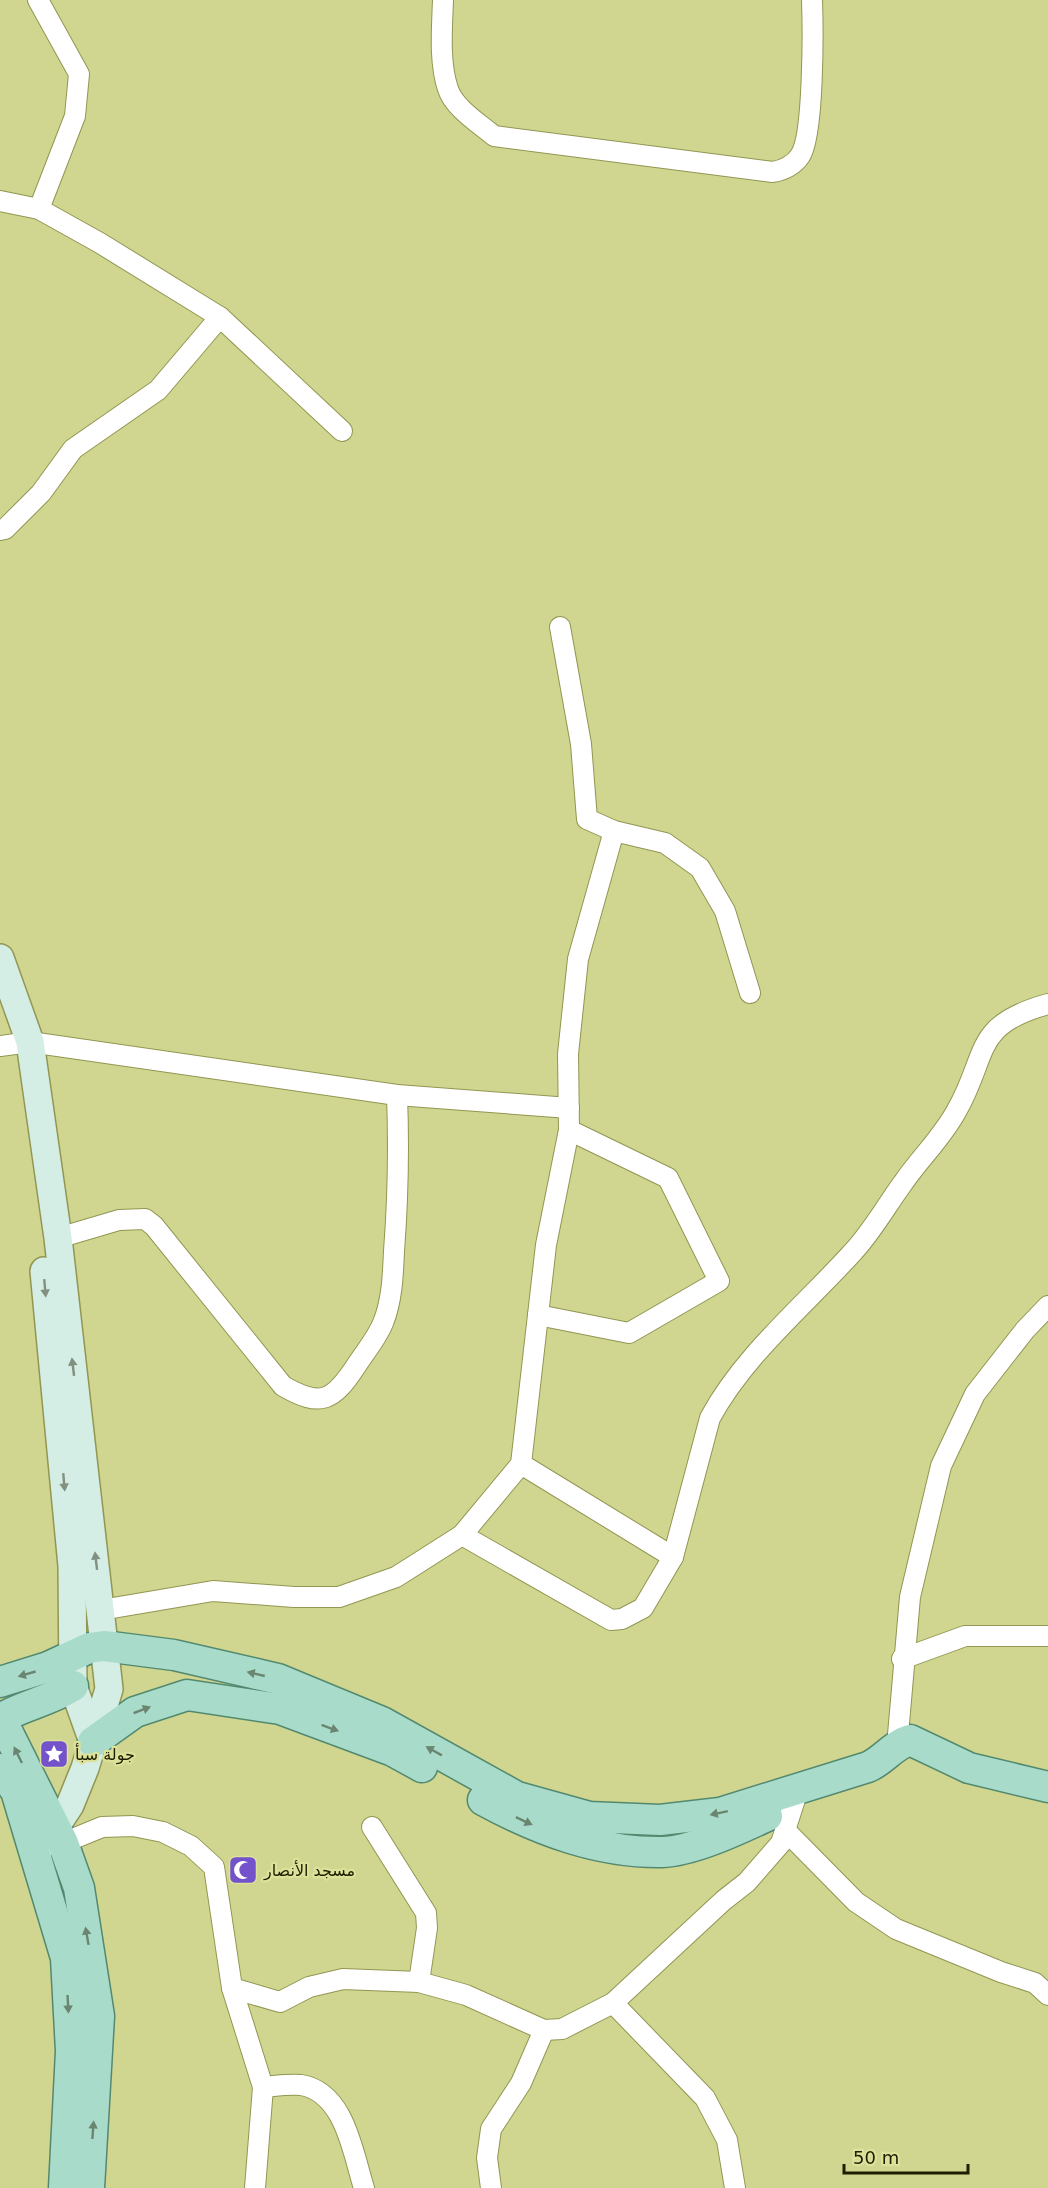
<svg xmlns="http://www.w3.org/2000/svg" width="1048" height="2188" viewBox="0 0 1048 2188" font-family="'DejaVu Sans','Noto Sans Arabic',sans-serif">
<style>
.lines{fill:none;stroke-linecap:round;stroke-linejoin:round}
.street-casing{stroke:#929652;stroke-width:22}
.secondary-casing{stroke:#929652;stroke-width:30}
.primary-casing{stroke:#52896f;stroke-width:33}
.street{stroke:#fff;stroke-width:20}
.secondary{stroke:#d4ede5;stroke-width:27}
.primary{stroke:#a9dbcb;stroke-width:30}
.oneway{fill:#82907f}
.oneway2{fill:#6a8671}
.labels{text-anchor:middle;stroke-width:4.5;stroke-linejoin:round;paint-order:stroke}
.poi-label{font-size:16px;fill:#1d1e02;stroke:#dde29b;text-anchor:start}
</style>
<rect width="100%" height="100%" fill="#d0d58f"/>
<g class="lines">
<g class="street-casing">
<g id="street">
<path d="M38 0 79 74 75 116 39 209"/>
<path d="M443 0C442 28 439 63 448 89 454 108 480 124 494 136L773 172C784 170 793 166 800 156 814 136 813 28 812 0"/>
<path d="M0 201 39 209 100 243 220 317 342 431"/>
<path d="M0 530 5 529 41 493 73 449 158 390 220 317"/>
<path d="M560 627 581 744 587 819 614 831 665 843 700 868 725 911 750 993"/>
<path d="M0 1046 30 1042 397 1095 569 1108"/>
<path d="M58 1238 119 1220 145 1219 154 1226 283 1386C321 1408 333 1401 356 1366 365 1352 377 1338 383 1323 392 1301 393 1275 394 1251 398 1199 399 1148 397 1095"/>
<path d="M538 1315 629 1333 719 1281 668 1178 569 1130"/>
<path d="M521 1464 673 1557"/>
<path d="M462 1535 611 1620 622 1619 643 1608 673 1557 710 1418C744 1355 804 1306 852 1253 872 1232 886 1206 903 1183 920 1158 942 1138 957 1110 989 1053 972 1025 1048 1004"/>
<path d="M101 1610 213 1591 294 1597H339L396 1577 462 1535 521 1464 546 1245 569 1130 568 1054 578 959 614 831"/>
<path d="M902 1659 965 1636H1048"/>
<path d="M897 1746 910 1597 941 1466 975 1394 1025 1330 1048 1306"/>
<path d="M372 1827 426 1913 427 1928 419 1982"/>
<path d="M785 1830 856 1902 896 1929 1001 1972 1035 1983 1048 1995"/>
<path d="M63 1843 102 1827 133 1826 163 1832 191 1846 214 1867 232 1988 263 2087 255 2188"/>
<path d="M232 1988 280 2002 309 1987 343 1979 419 1982 466 1995 544 2030 562 2029 613 2003 724 1900 747 1882 781 1843 799 1787"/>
<path d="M613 2003 705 2098 727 2140 735 2188"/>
<path d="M263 2087C275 2086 289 2084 301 2085 345 2092 353 2154 364 2188"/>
<path d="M491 2188 487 2158 491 2129 521 2083 544 2030"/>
</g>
</g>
<g class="secondary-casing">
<g id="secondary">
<path d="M0 958 30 1042 58 1238 109 1689 85 1768 70 1805 45 1843"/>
<path d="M44 1271 72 1566 73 1686 93 1742"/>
</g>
</g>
<g class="primary-casing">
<g id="primary">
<path d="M0 1682 48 1667 89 1648 104 1646 174 1655 278 1679 382 1722 517 1797 589 1817 660 1820 720 1813 868 1767C884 1760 893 1745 910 1740L969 1768 1048 1787"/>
<path d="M0 1717 63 1843 79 1888 99 2016 89 2188"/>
<path d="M0 1719C23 1705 50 1701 73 1686"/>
<path d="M93 1742 135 1712 187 1695 280 1709 393 1751 422 1767"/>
<path d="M0 1769 16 1791 66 1958 71 2051 64 2188"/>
<path d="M483 1800C538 1830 598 1853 662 1852 693 1851 739 1829 767 1816"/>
</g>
</g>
<use href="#street" class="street"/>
<use href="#secondary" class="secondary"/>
<use href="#primary" class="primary"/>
</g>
<defs><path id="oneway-solid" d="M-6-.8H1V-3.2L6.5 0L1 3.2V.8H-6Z" transform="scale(1.5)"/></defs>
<g class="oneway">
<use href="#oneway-solid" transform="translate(45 1288) rotate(85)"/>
<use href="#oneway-solid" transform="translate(73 1367) rotate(-97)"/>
<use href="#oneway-solid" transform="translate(64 1482) rotate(85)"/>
<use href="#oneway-solid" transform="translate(96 1561) rotate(-97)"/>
</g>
<g class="oneway2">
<use href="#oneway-solid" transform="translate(27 1674) rotate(164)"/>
<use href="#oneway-solid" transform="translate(256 1674) rotate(-167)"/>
<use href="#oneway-solid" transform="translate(142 1710) rotate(-21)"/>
<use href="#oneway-solid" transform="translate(330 1728) rotate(20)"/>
<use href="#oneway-solid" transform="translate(434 1751) rotate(-151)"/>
<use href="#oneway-solid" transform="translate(18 1755) rotate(-116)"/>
<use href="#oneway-solid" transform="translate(719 1813) rotate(168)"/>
<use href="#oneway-solid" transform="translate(524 1821) rotate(25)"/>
<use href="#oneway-solid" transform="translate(87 1936) rotate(-100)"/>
<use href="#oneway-solid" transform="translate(68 2004) rotate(87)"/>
<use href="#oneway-solid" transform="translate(93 2130) rotate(-86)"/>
</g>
<defs>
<g id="sight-square" transform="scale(1.5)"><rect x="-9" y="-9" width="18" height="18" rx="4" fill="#7352cb" stroke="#dde29b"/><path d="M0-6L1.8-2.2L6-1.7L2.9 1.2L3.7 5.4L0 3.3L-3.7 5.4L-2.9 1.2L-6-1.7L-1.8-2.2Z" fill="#fff"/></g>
<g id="mosque-square" transform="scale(1.5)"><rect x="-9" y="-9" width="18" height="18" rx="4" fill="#7352cb" stroke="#dde29b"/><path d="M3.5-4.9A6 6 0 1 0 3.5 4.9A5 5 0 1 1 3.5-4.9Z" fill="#fff"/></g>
</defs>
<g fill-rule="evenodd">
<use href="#sight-square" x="54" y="1754"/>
<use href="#mosque-square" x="243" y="1870"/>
</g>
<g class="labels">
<g class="poi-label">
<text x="75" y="1760">جولة سبأ</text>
<text x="264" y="1876">مسجد الأنصار</text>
</g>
</g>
<path d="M844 2164v9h124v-9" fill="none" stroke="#1d1e02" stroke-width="3"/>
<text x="853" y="2164" font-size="18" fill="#1d1e02" stroke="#dde29b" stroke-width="4.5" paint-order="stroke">50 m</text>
</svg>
